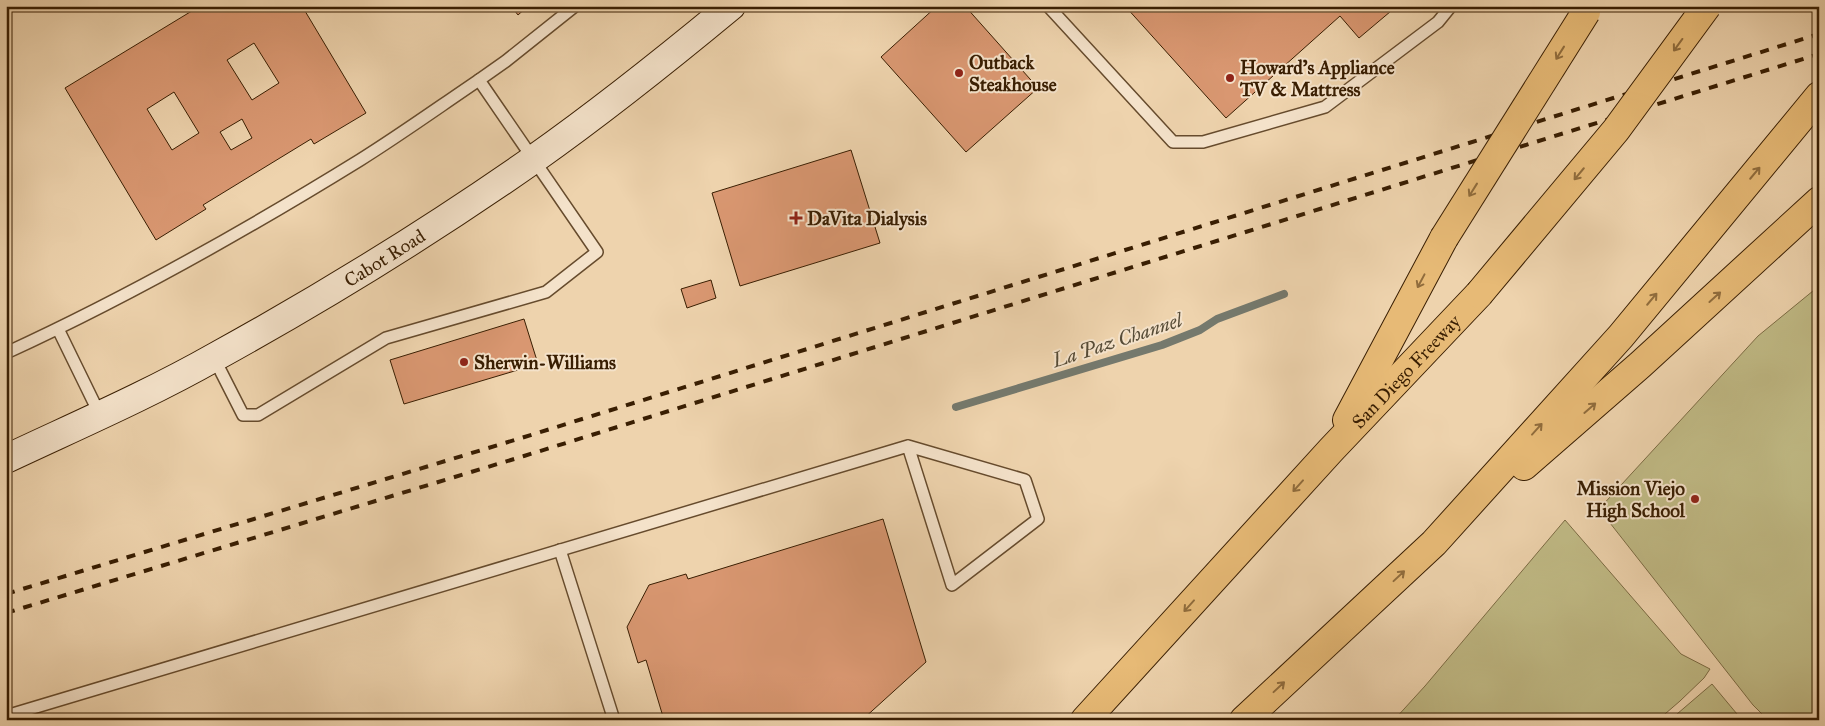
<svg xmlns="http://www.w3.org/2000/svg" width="1825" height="726" viewBox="0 0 1825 726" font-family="'IM FELL Great Primer',serif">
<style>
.green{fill:#c0ba85;stroke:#7c6c44}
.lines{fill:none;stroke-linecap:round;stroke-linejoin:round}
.stream{stroke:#75796d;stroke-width:8}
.building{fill:#d99771;stroke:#391e02;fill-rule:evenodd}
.service-casing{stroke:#664b2d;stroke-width:14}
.secondary-casing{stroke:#391e02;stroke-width:30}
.motorway-casing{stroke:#391e02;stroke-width:30}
.service{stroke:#f4e2ca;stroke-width:11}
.secondary{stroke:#f4e2ca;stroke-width:28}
.motorway{stroke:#e7ba76;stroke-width:28}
.rail{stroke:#391e02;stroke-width:4;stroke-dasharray:9 9;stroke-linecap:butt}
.motorway-bridge-casing{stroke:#391e02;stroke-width:30;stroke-linecap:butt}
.motorway-bridge{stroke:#e7ba76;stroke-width:28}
.oneway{stroke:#906c3c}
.poi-dot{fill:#8f2418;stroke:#f4e2ca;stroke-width:2}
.labels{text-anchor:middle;stroke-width:4;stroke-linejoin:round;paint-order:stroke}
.poi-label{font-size:19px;font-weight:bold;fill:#391e02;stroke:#f4e2ca;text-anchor:start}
.street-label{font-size:19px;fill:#391e02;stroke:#f4e2ca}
.water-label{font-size:20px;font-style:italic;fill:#574c37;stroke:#f4e2ca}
</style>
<rect width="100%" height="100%" fill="#eed3ad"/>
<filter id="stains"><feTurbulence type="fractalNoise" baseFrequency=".004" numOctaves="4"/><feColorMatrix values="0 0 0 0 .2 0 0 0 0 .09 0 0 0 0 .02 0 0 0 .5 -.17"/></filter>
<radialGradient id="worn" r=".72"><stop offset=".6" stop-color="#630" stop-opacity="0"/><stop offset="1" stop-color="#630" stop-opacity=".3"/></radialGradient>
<g class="green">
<path d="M1819 286V720H1768L1753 705 1599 509 1758 336Z"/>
<path d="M1565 520 1681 654 1710 669 1704 678 1680 701 1658 720H1394L1425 686Z"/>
<path d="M1712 684 1742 720H1670Z"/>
</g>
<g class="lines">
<path class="stream" d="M956 407 1162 345 1200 330 1217 319 1284 294"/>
</g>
<g class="building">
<path d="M200 6H302L366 113 314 144 311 139 203 205 206 209 156 240 65 88ZM254 43 279 83 252 100 227 60ZM174 92 199 133 172 150 147 109ZM242 119 252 138 231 150 220 132Z"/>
<path d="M511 6H528L518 15Z"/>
<path d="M937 6H965L1038 88 966 152 881 57Z"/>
<path d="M1125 6H1397L1359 38 1340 16 1226 118Z"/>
<path d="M851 150 880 243 740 286 712 193Z"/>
<path d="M711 280 716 298 687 308 681 289Z"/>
<path d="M524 319 538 364 404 404 390 360Z"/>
<path d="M883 519 926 662 862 720H664L646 660 638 663 627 627 649 585 686 574 688 579Z"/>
</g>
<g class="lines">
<g class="service-casing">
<g id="service">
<path d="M1048 6 1173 142H1203L1325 107 1438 22 1451 6"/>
<path d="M58 329 100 415"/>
<path d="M6 353C128 297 245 231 360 160 400 135 439 107 479 80"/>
<path d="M214 358 243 415H258L386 338 546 292 597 252 479 80 506 61 575 6"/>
<path d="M560 550 614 720"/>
<path d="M6 716 908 446 1025 480 1038 519 952 585 908 446"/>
</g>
</g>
<g class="secondary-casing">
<g id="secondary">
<path id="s1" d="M6 459C76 426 148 395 215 357 324 297 431 231 534 159 602 111 667 59 731 6"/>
</g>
</g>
<g class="motorway-casing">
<g id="motorway">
<path d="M1347 420 1444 238"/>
<path d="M1524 466 1640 365 1819 201"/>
<path id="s2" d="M1085 720 1331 450 1479 294"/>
<path d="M1244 720 1434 543 1621 336 1819 96"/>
</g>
</g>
<use href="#service" class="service"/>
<use href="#secondary" class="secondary"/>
<use href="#motorway" class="motorway"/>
<g class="rail">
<path d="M6 594 518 439 1819 34"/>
<path d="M6 613 524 456 1819 54"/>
</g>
<g class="motorway-bridge-casing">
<g id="motorway-bridge">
<path d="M1444 238 1586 12"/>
<path d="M1479 294 1616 130 1707 6"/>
</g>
</g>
<use href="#motorway-bridge" class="motorway-bridge"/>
</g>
<defs><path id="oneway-shaft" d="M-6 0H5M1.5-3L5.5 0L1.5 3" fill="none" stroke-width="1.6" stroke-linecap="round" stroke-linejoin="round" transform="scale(1.25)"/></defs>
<g class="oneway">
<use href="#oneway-shaft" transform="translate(1678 45) rotate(126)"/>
<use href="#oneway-shaft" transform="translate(1560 53) rotate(122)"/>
<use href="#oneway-shaft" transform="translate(1755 173) rotate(-50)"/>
<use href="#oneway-shaft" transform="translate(1579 174) rotate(130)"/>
<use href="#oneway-shaft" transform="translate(1473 190) rotate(122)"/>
<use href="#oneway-shaft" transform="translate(1421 281) rotate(118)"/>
<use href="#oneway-shaft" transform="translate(1715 297) rotate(-42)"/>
<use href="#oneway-shaft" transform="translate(1652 299) rotate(-50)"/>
<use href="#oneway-shaft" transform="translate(1590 408) rotate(-41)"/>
<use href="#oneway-shaft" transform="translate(1537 429) rotate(-48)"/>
<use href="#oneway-shaft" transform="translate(1298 486) rotate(132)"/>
<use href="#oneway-shaft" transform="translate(1399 576) rotate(-43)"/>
<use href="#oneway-shaft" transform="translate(1189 606) rotate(132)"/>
<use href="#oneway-shaft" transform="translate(1279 687) rotate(-43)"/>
</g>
<g class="poi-dot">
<circle cx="959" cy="73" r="5"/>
<circle cx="1230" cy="78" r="5"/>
<path d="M793.5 210.5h5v5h5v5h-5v5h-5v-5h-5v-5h5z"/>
<circle cx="464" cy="362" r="5"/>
<circle cx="1695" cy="499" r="5"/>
</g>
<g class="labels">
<g class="poi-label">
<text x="969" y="69">Outback<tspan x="969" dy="22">Steakhouse</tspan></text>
<text x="1240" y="74">Howard's Appliance<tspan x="1240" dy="22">TV &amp; Mattress</tspan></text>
<text x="807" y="225">DaVita Dialysis</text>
<text x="474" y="369">Sherwin-Williams</text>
<text x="1685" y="495" text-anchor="end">Mission Viejo<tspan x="1685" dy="22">High School</tspan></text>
</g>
<g class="street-label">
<text dy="7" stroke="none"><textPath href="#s1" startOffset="429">Cabot Road</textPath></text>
<text dy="7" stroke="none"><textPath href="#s2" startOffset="474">San Diego Freeway</textPath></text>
</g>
<g class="water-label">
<text transform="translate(1117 340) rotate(-18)" y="7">La Paz Channel</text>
</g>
</g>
<rect width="1825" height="726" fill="none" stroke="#eed3ad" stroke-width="25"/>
<rect x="8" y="8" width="1810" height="711" fill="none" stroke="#391e02" stroke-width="2.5"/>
<rect x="12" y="12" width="1800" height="701" fill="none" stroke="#391e02"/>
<rect width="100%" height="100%" filter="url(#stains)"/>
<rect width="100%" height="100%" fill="url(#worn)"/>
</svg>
